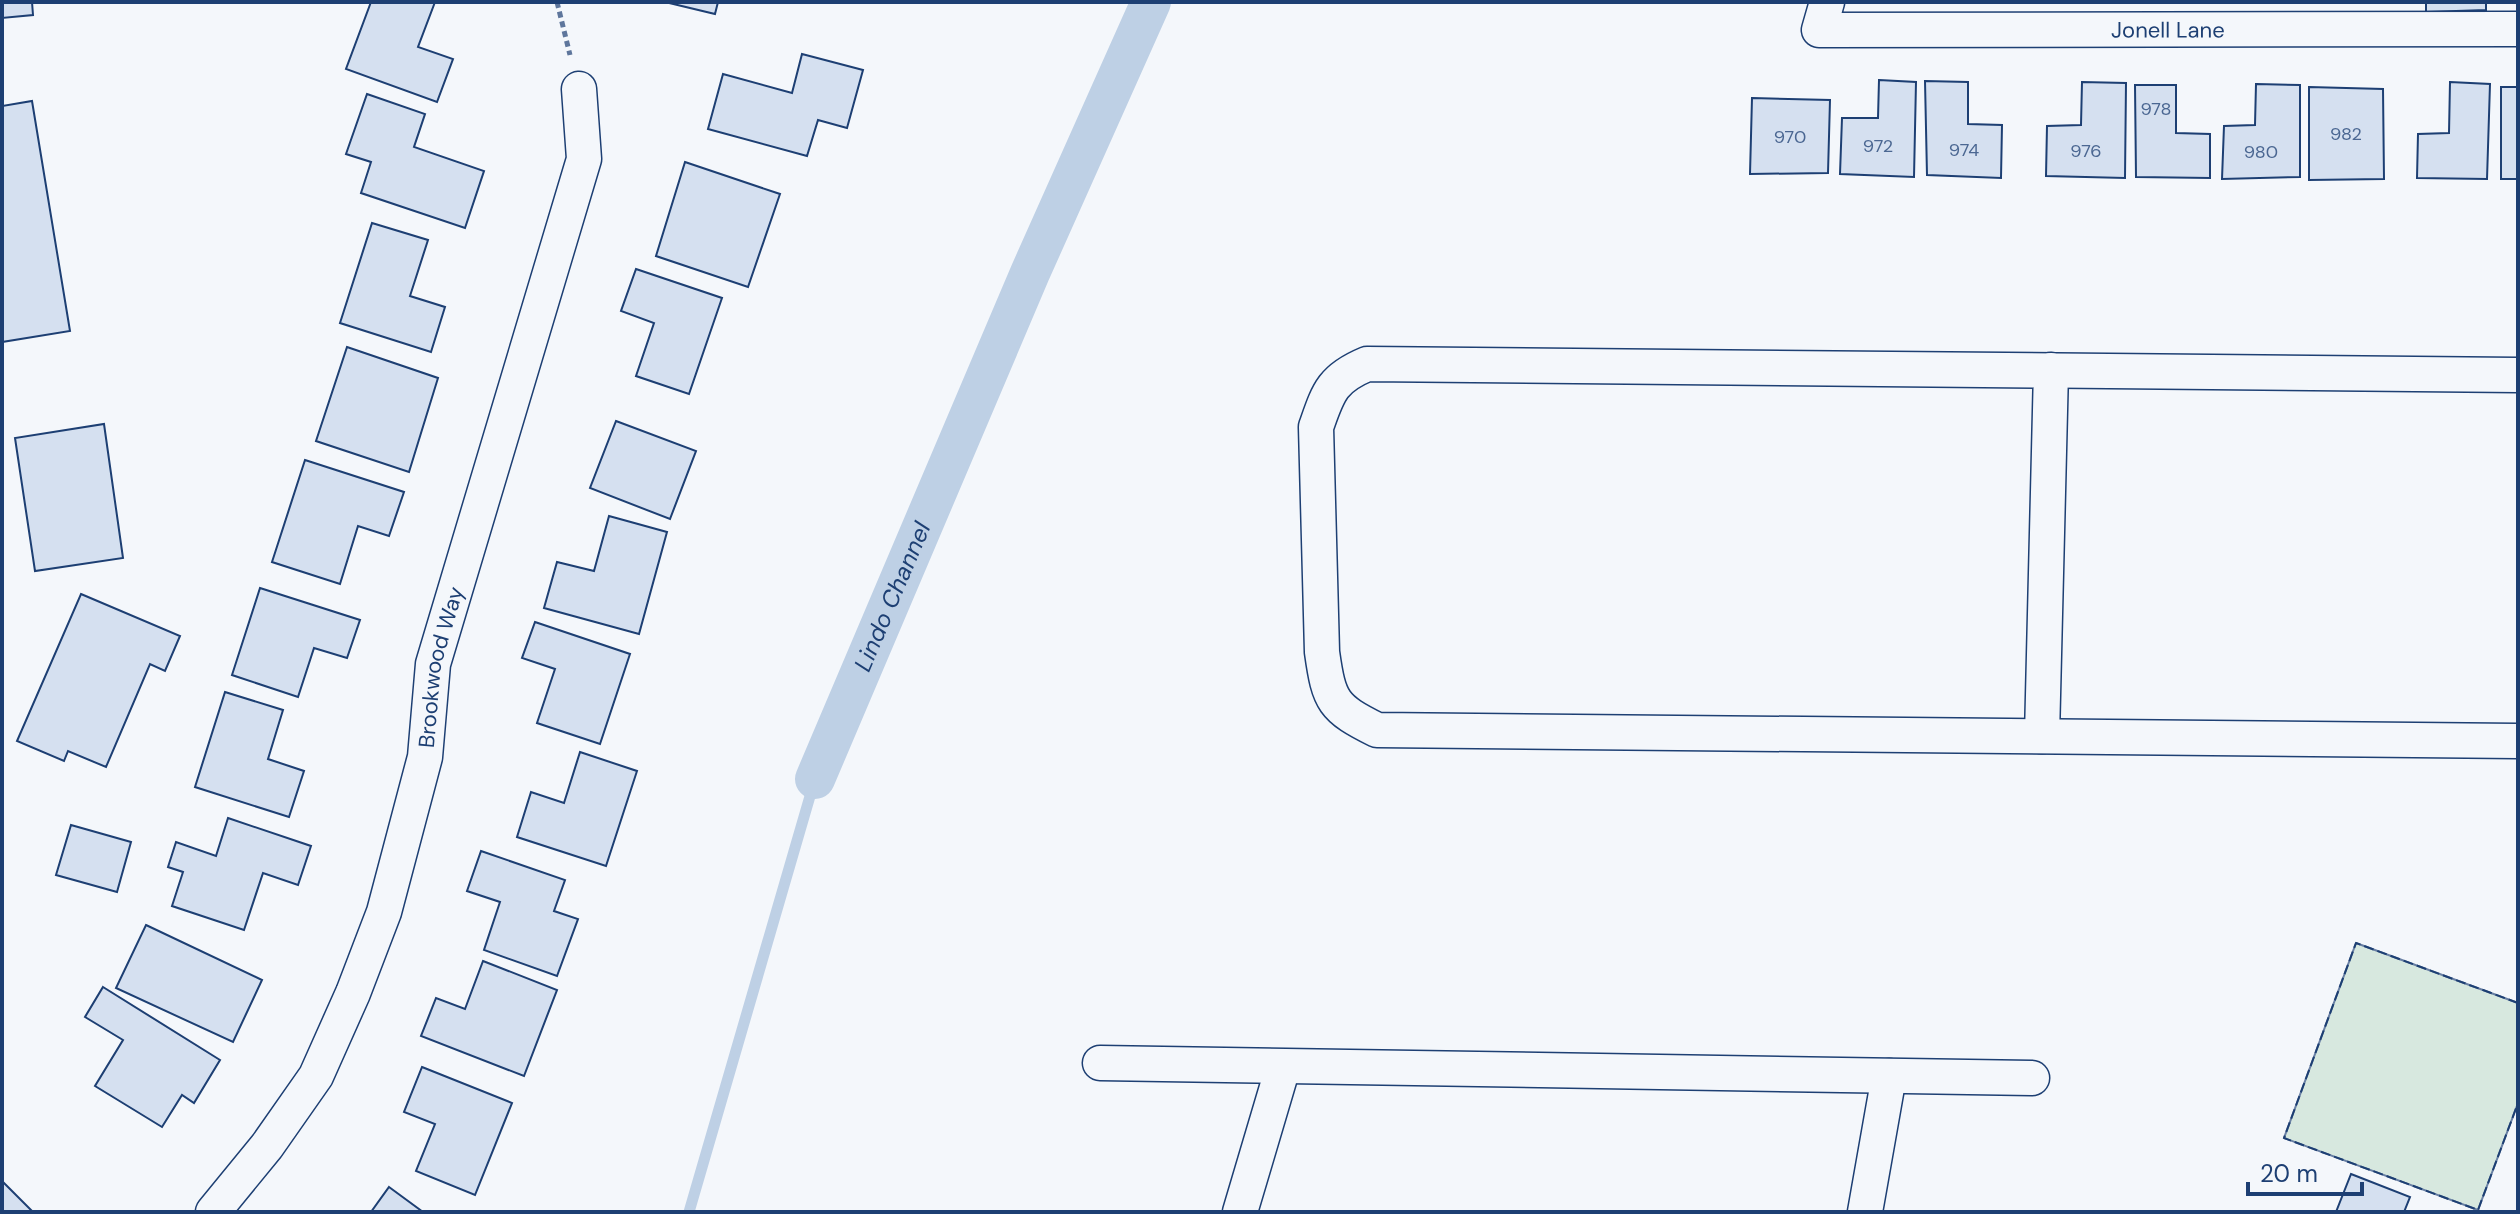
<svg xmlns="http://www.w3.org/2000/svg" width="2520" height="1214" viewBox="0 0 2520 1214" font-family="'DM Sans',sans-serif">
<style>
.green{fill:#d7e8df;stroke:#687fa3;stroke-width:2}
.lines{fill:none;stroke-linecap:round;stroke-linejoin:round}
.stream{stroke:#bed0e5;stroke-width:11}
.canal{stroke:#bed0e5;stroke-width:40}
.building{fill:#d5e0f0;stroke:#1d3f73;stroke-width:2}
.street-casing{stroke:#1d3f73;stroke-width:37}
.path{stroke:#5e769c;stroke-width:5;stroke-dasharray:6 4;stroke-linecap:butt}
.street{stroke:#f4f7fb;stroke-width:34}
.fence{stroke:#1d3f73;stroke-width:2;stroke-dasharray:10 4;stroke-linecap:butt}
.labels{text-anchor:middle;stroke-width:6;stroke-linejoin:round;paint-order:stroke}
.number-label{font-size:18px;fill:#4b6792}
.street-label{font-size:22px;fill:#1d3f73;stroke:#f4f7fb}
.water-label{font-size:24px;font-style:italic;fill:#1d3f73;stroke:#f4f7fb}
</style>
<rect width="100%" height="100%" fill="#f4f7fb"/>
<path class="green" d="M2356 943 2518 1003V1103L2478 1210 2284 1138Z"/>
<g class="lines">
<path class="stream" d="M689 1212 815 779"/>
<path class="canal" id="s1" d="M815 779 1030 273 1151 2"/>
</g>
<g class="building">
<path d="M2 2H32L33 15 2 18Z"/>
<path d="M371 2H435L418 47 453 59 437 102 346 69Z"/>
<path d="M665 2H718L715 14Z"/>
<path d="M2426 2H2486V10L2426 12Z"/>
<path d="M802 54 863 70 847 128 818 120 807 156 708 129 723 74 792 93Z"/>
<path d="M1879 80 1916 82 1914 177 1840 174 1842 118H1878Z"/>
<path d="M1925 81 1968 82V124L2002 125 2001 178 1927 175Z"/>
<path d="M2082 82 2126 83 2125 178 2046 176 2047 126 2081 125Z"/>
<path d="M2450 82 2490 84 2487 179 2417 178 2418 134 2449 133Z"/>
<path d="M2256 84 2300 85V177L2222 179 2224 126 2255 125Z"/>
<path d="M2135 85H2176V133L2210 134V178L2136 177Z"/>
<path d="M2309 87 2383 89 2384 179 2309 180Z"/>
<rect x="2501" y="87" width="17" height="92"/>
<path d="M367 94 425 114 414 147 484 171 465 228 361 193 371 162 346 154Z"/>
<path d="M1752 98 1830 100 1828 173 1750 174Z"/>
<path d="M32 101 70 331 2 342V106Z"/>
<path d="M685 162 780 194 748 287 656 256Z"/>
<path d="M372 223 428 240 410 296 445 307 431 352 340 323Z"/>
<path d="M636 269 722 298 689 394 636 376 654 323 621 311Z"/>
<path d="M347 347 438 378 409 472 316 441Z"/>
<path d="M616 421 696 451 670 519 590 488Z"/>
<path d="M104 424 123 558 35 571 15 438Z"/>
<path d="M305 460 404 492 389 536 358 526 340 584 272 562Z"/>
<path d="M609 516 667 532 639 634 544 608 557 562 594 571Z"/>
<path d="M260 588 360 620 347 658 314 648 298 697 232 675Z"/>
<path d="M81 594 180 636 165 671 150 664 106 767 68 751 64 761 17 741Z"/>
<path d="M535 622 630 654 600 744 537 723 555 669 522 658Z"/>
<path d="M225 692 283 710 268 759 304 771 289 817 195 787Z"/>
<path d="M580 752 637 771 606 866 517 837 531 792 564 803Z"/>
<path d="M228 818 311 846 298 885 263 873 244 930 172 906 183 872 168 867 176 842 216 856Z"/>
<path d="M71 825 131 842 117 892 56 875Z"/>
<path d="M481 851 565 880 554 911 578 919 557 976 484 950 500 902 467 891Z"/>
<path d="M146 925 262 980 233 1042 116 988Z"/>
<path d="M483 961 557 990 524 1076 421 1036 436 998 465 1009Z"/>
<path d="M103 987 220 1060 194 1103 182 1095 162 1127 95 1086 123 1040 85 1017Z"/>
<path d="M422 1067 512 1103 475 1195 416 1171 435 1124 404 1112Z"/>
<path d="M2351 1174 2410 1197 2404 1212H2336Z"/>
<path d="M2 1181 33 1212H2Z"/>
<path d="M389 1187 423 1212H371Z"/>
</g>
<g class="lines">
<g class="street-casing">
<g id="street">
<path id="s2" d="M1827 2 1819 30 2518 29"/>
<path d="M2518 375 1367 364C1331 379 1328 393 1316 427L1322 652C1329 702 1333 708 1377 730L2518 741"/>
<path d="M2042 736 2051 370"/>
<path d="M1100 1063 2032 1078"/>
<path id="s3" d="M213 1212 267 1146 316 1076 353 993 384 912 425 757 433 664 584 159 579 89"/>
<path d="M1240 1212 1283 1067"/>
<path d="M1865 1212 1889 1076"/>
</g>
</g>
<path class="path" d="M557 2 570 55"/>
<use href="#street" class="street"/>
<path class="fence" d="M2518 1003 2356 943 2284 1138 2478 1210 2518 1103"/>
</g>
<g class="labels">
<g class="number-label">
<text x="2156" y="115">978</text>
<text x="2346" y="140">982</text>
<text x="1790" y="143">970</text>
<text x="1878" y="152">972</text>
<text x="1964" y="156">974</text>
<text x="2086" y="157">976</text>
<text x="2261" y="158">980</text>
</g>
<g class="street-label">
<text dy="8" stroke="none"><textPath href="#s2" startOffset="378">Jonell Lane</textPath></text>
<text dy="8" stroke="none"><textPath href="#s3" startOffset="600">Brookwood Way</textPath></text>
</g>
<g class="water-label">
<text dy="8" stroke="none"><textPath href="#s1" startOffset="198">Lindo Channel</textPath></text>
</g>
</g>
<rect width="2520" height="1214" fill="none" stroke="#1d3f73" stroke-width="8"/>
<path d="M2248 1182v12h114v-12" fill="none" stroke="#1d3f73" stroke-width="4"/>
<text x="2260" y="1182" font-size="24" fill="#1d3f73" stroke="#f4f7fb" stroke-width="6" paint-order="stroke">20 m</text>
</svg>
